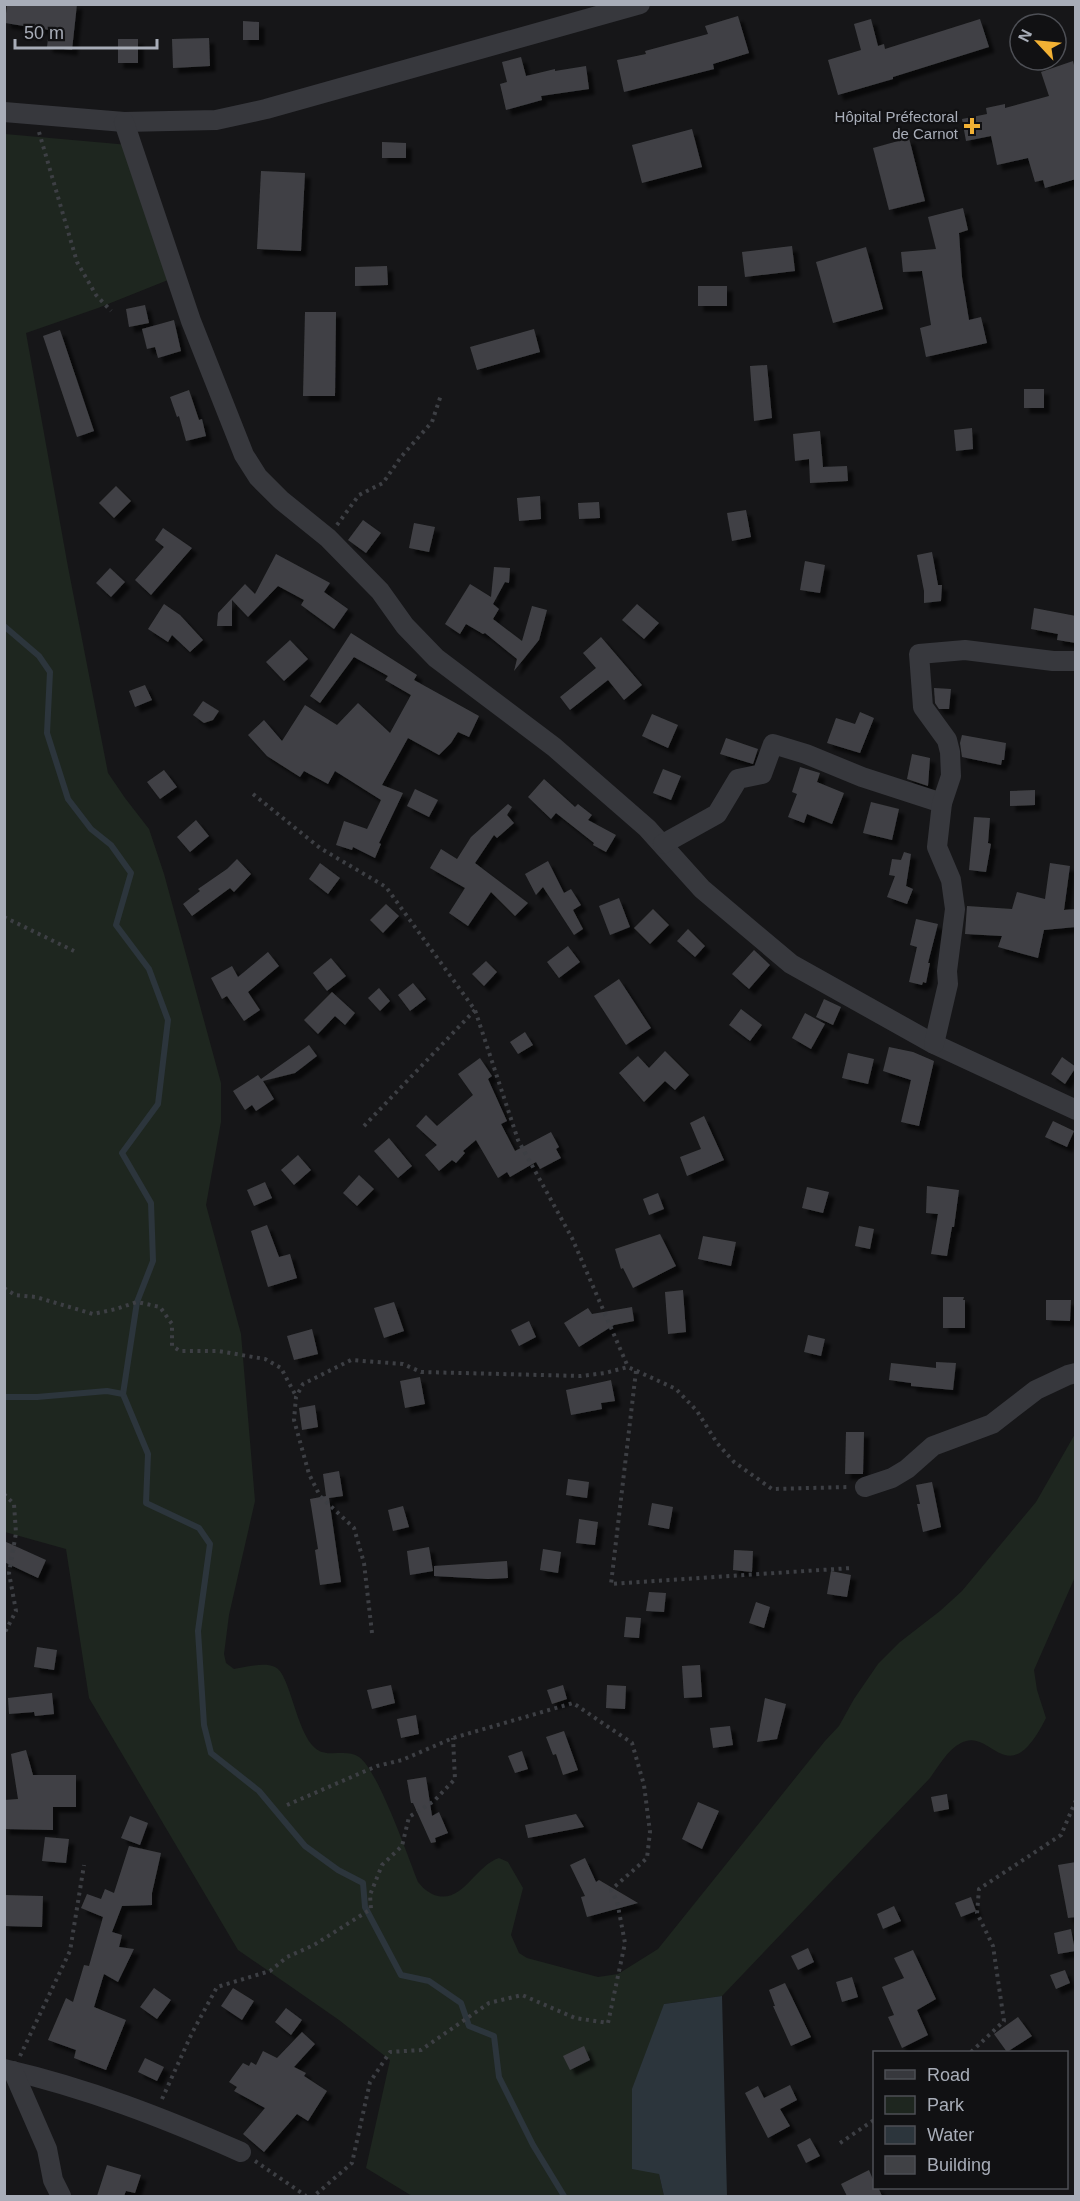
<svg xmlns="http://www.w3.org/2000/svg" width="1080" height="2201" viewBox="0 0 1080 2201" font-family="Arial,sans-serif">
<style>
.green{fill:#1e261f}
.water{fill:#2c353c}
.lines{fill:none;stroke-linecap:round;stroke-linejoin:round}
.stream{stroke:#2c353c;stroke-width:6}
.building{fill:#404145;filter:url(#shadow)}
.path{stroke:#3d3f44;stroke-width:4;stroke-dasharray:3 4.5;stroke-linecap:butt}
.minor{stroke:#37383d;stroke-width:20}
.poi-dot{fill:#f2b134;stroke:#111113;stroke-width:2}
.labels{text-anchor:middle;stroke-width:4.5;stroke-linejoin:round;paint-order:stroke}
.poi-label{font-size:15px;fill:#a8adb8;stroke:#111113;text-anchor:end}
</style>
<defs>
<filter id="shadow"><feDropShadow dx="5.5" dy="5.5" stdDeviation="1.5" flood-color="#0009"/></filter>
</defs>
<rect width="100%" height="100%" fill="#161618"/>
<path class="green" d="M5 134 129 145 173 278 98 308 26 333 68 567 108 773 125 798 149 829 164 874 221 1083V1122L206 1205 241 1334 255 1501 229 1615 224 1654 226 1663 234 1669C246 1667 264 1662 275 1667 290 1673 296 1732 315 1748 327 1759 346 1748 359 1757 378 1770 408 1857 418 1882 423 1888 425 1890 432 1894 462 1907 474 1866 499 1858L508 1862 523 1888 511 1935 519 1953 527 1958 598 1977 618 1974 658 1949 825 1741 839 1726 854 1699 878 1664 900 1642 940 1611 962 1591 1036 1502 1075 1434V1577L1034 1670 1037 1690 1046 1718C1007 1796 992 1726 961 1743 948 1749 938 1767 930 1778L722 1996 664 2004 659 2174 664 2196H412L366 2168 390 2060 339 2020 238 1950 89 1698 66 1549 5 1532Z"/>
<path class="water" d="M722 1996 727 2196H664L659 2174 632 2169V2089L664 2004Z"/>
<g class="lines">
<g class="stream">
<path d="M4 626 39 656 50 672 47 733 68 799 91 829 111 845 131 873 116 925 149 969 168 1020 158 1104 122 1153 151 1203 153 1261 137 1302 123 1394 148 1454 146 1503 199 1528 210 1544 198 1631 204 1725 211 1753 259 1791 305 1846 338 1870 363 1883 365 1907 401 1975 429 1981 461 2003 469 2026 494 2036 499 2077 533 2145 564 2196"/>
<path d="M4 1397H37L107 1391 123 1394"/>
</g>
</g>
<g class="building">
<path d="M7 4H77L72 50 47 47 49 30 5 23Z"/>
<path d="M738 16 749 53 713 64 714 69 624 92 617 60 646 54 645 51 708 34 705 26Z"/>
<path d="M871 19 878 46 884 44 885 49 980 19 989 47 893 77V79L838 95 828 60 861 50 854 24Z"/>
<path d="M243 21 259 22V40H243Z"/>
<path d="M209 38 210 66 173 68 172 39Z"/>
<rect x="118" y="39" width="20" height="24"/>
<path d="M521 57 526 76 555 69V71L586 66 589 89 541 96 542 100 506 110 500 84 507 82 502 62Z"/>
<path d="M1073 61 1076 73V179L1045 188 1043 180 1035 182 1028 158 997 165 991 136 966 141 962 119 987 114 986 108 1005 104V108L1049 96 1041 72Z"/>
<path d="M692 129 702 167 642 183 632 145Z"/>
<path d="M909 138 925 201 889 210 873 148Z"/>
<path d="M382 142 406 143V158H382Z"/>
<path d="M261 171 305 173 301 251 257 249Z"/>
<path d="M963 208 968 230 959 233 962 277 969 320 981 317 987 343 926 357 920 328 931 325 922 271 903 272 901 252 936 249 928 217Z"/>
<path d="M792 246 795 271 745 277 742 252Z"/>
<path d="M866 247 883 309 833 323 816 262Z"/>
<path d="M387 266 388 285 355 286V267Z"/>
<rect x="698" y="286" width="29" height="20"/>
<path d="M145 305 149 323 129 327 126 309Z"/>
<path d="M305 312H336L335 396H303Z"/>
<path d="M174 320 181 351 158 358 155 347 147 349 142 329Z"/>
<path d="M534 329 540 352 477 370 470 347Z"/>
<path d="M60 330 94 431 77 437 43 336Z"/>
<path d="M767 365 772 418 754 421 750 366Z"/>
<rect x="1024" y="389" width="20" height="19"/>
<path d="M189 390 199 420 202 419 206 436 186 441 179 416 177 417 170 397Z"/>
<path d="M972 428 973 449 956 451 954 430Z"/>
<path d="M820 431 823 467 847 466 848 481 810 483 809 459 795 461 793 434Z"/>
<path d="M116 486 131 501 114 518 99 503Z"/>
<path d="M540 496 541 519 519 521 517 498Z"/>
<path d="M599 502 600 518 579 519 578 503Z"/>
<path d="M746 510 751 537 732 541 727 513Z"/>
<path d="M363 520 381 533 366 553 348 540Z"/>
<path d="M414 523 435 527 429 552 409 548Z"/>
<path d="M163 528 192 548 151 595 135 580 164 547 155 540Z"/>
<path d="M932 552 938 585H942L941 601 924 603V591L917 555Z"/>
<path d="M276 554 330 583 324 592 348 609 334 629 301 605 304 600 278 586 248 617 232 600V626H217L218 613 245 584 255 594Z"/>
<path d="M805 561 825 565 820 593 800 590Z"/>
<path d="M494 567 510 568 509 583 505 582 493 604 499 609 493 619 522 641 532 606 547 610 539 640 514 671 517 659 485 633 483 634 466 624 460 634 445 624 470 584 491 597Z"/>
<path d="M110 568 125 582 111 597 96 583Z"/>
<path d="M164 604 180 615 203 640 190 652 172 635 168 642 148 629Z"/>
<path d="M637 604 659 623 644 639 622 620Z"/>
<path d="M1034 608 1076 616V643L1057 640 1058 634 1031 629Z"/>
<path d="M351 633 417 675 414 680 479 716 469 737 458 732 451 743 439 755 408 738 382 785 403 793 379 843 381 844 375 858 353 847 352 850 336 845 344 821 367 829 381 800 335 771 328 784 304 771 300 777 267 756 248 735 264 720 282 741 305 705 337 725 358 703 390 733 411 695 385 680 388 676 354 657 320 703 310 696Z"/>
<path d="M601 637 642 685 624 700 608 680 570 710 560 697 596 668 583 653Z"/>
<path d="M290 640 308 659 284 681 266 662Z"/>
<path d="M145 685 152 700 135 707 129 691Z"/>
<path d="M934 688 951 689 949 709H939L935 703Z"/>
<path d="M203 701 219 711 213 720 204 723 193 715Z"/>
<path d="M860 712 874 718 860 753 827 743 836 718 855 724Z"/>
<path d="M652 714 678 725 668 748 642 736Z"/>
<path d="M962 735 1006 743 1004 760H1002L1001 765 962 757 960 743Z"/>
<path d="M726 738 758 749 753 764 720 754Z"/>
<path d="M912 754 930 758 928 786 907 779Z"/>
<path d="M800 767 820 773 817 782 844 793 832 824 807 814 804 823 788 817 797 794 792 792Z"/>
<path d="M663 769 681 776 671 800 653 793Z"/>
<path d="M164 770 177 787 160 799 147 782Z"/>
<path d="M544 779 575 807 578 804 592 815 588 820 616 835 606 852 593 845 594 843 556 813 551 819 528 797Z"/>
<path d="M415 789 438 800 429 817 407 806Z"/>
<path d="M1035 790V805L1010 806V791Z"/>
<path d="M871 802 899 809 892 840 863 833Z"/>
<path d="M508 804 512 807 507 815 514 823 497 838 494 835 475 863 528 903 515 916 491 892 468 926 449 913 465 888 430 868 441 849 457 859 471 837Z"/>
<path d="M974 817 990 818 988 843 991 844 986 872 969 870Z"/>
<path d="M196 820 209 836 190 852 177 837Z"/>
<path d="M904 852 911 854 906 886 913 889 907 904 887 897 895 876 889 875 892 859 901 860Z"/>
<path d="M237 859 251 874 234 892 230 888 192 916 183 904 200 891 198 889 227 869Z"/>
<path d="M548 861 564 893 571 889 581 905 573 910 583 929 574 935 543 887 536 895 525 874Z"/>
<path d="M320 863 340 878 328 894 309 879Z"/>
<path d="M1050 863 1070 866 1064 910 1076 909V927L1044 930 1038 958 998 947 1002 936 965 934 967 906 1012 909 1017 892 1045 899Z"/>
<path d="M619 898 630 927 610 935 599 906Z"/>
<path d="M386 904 399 916 383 933 370 920Z"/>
<path d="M653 909 669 925 650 944 634 928Z"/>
<path d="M916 919 938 924 928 963H930L926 983 923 982 922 985 909 982 917 947 910 945Z"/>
<path d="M688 929 705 946 695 957 677 941Z"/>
<path d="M568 946 580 962 559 978 547 962Z"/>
<path d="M754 950 770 965 749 989 732 974Z"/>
<path d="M268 952 279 966 248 992 260 1010 244 1021 227 996 222 999 211 978 232 966 238 977Z"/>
<path d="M331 958 346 976 327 991 313 973Z"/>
<path d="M486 961 497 972 484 986 472 974Z"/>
<path d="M619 979 651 1028 626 1045 594 996Z"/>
<path d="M413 983 426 999 410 1011 398 995Z"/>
<path d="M379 988 390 1001 380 1011 368 998Z"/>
<path d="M332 992 355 1013 345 1025 335 1016 318 1034 304 1020Z"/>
<path d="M824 999 841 1007 833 1025 816 1017Z"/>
<path d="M741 1009 762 1025 750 1041 729 1025Z"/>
<path d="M805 1013 825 1024 811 1049 792 1038Z"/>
<path d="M525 1032 533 1045 518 1054 510 1042Z"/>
<path d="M309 1045 317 1056 295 1073 263 1081 274 1099 256 1111 252 1105 245 1110 233 1091 258 1075 261 1079Z"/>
<path d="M889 1047 913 1052 934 1061 919 1126 901 1122 911 1080 883 1071Z"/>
<path d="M665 1051 689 1075 675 1090 665 1081 644 1102 619 1073 638 1056 649 1068Z"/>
<path d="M848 1053 874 1059 868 1084 842 1078Z"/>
<path d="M1062 1057 1076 1067 1065 1084 1051 1074Z"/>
<path d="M480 1058 492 1076 488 1079 507 1121 501 1124 515 1151 551 1132 559 1147 556 1149 561 1158 540 1169 536 1162 510 1177 507 1172 498 1178 476 1140 463 1151 465 1153 456 1163 452 1160 439 1171 425 1155 437 1145 416 1126 426 1115 437 1126 473 1095 458 1074Z"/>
<path d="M704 1116 724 1160 687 1176 680 1157 701 1149 690 1123Z"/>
<path d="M1053 1121 1074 1131 1067 1147 1045 1137Z"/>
<path d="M389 1138 412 1166 398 1178 374 1151Z"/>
<path d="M298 1155 311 1170 294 1185 281 1170Z"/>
<path d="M359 1175 374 1189 357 1206 343 1193Z"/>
<path d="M265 1182 272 1198 254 1206 247 1190Z"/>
<path d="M927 1186 959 1190 954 1227H952L947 1256 931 1254 938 1214 926 1213Z"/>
<path d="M807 1187 829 1192 823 1213 802 1208Z"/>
<path d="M658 1193 664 1209 649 1215 643 1199Z"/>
<path d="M267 1225 279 1257 290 1254 297 1278 268 1287 251 1231Z"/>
<path d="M859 1226 874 1229 870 1249 855 1246Z"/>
<path d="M660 1234 676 1266 633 1288 623 1268 621 1269 615 1249Z"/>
<path d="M703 1236 736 1242 731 1266 698 1259Z"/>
<path d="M683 1290 686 1332 668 1334 665 1292Z"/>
<path d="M943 1297H964L963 1300H965V1328H943Z"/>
<path d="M1046 1300H1071L1070 1321 1046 1320Z"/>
<path d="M394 1302 404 1331 384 1338 374 1308Z"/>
<path d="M632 1307 634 1321 614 1325 579 1347 564 1323 588 1308 592 1314Z"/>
<path d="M529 1321 536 1337 519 1346 511 1330Z"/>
<path d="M312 1329 318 1354 294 1360 287 1336Z"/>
<path d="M808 1335 825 1339 821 1356 804 1352Z"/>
<path d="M936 1362 956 1363 953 1390 911 1386V1383L889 1380 891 1363 936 1368Z"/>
<path d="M420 1377 425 1404 405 1408 400 1381Z"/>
<path d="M611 1380 615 1401 601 1403 602 1409 571 1415 566 1390Z"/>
<path d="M315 1405 318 1427 302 1430 299 1408Z"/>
<path d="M846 1432H864L863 1474H845Z"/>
<path d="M339 1471 343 1496 329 1498 341 1582 320 1585 315 1550 318 1549 310 1499 326 1496 323 1474Z"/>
<path d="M568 1479 589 1482 587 1498 566 1495Z"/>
<path d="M932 1482 941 1527 923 1532 917 1504H920L916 1485Z"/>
<path d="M652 1503 673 1507 669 1529 648 1525Z"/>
<path d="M403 1506 409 1527 393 1531 388 1510Z"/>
<path d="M579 1519 598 1522 595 1545 576 1543Z"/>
<path d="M4 1541 46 1560 38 1578 4 1562Z"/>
<path d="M429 1547 433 1571 410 1575 407 1551Z"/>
<path d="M543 1549 561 1552 558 1573 540 1570Z"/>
<path d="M734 1550 753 1551 752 1572 733 1570Z"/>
<path d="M507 1561 508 1578 488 1579 434 1576V1566Z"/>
<path d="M831 1571 851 1575 847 1597 827 1594Z"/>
<path d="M649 1592 666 1593 664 1612 646 1611Z"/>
<path d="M756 1602 770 1607 764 1628 749 1623Z"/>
<path d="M626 1617 641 1618 639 1638 624 1637Z"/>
<path d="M37 1647 57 1650 54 1670 34 1667Z"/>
<path d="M700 1665 702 1697 684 1698 682 1666Z"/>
<path d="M391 1685 395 1703 372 1709 367 1690Z"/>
<path d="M563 1685 567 1699 552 1704 547 1690Z"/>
<path d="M607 1685 626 1686 625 1709 606 1708Z"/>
<path d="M52 1693 54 1714 35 1716 34 1712 9 1714 8 1698Z"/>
<path d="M765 1698 786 1704 777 1739 757 1742Z"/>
<path d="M416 1715 419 1734 401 1738 397 1719Z"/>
<path d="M730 1726 733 1745 713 1748 710 1728Z"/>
<path d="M564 1731 578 1770 563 1775 556 1754 553 1755 546 1737Z"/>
<path d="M26 1750 33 1775H76V1807H53V1830L4 1829V1800L18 1799 11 1754Z"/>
<path d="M522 1751 528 1769 515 1773 508 1756Z"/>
<path d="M426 1777 432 1816 439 1812 448 1833 435 1838 436 1842 431 1843 413 1803H411L407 1780Z"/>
<path d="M947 1794 949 1809 934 1812 931 1797Z"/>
<path d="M698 1802 719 1811 702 1849 682 1839Z"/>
<path d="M576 1814 584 1827 528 1838 525 1825Z"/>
<path d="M130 1816 148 1823 140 1845 121 1838Z"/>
<path d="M45 1837 69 1839 66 1863 42 1861Z"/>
<path d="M129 1846 161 1853 152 1893V1905L122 1906 112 1932 122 1935 119 1947 134 1949 118 1982 104 1974 94 2007 126 2020 106 2070 74 2058 76 2050 48 2040 66 1998 73 2002 84 1965 89 1966 103 1917 81 1908 87 1894 101 1899 105 1889 114 1893Z"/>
<path d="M585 1858 596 1882 599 1880 638 1903 587 1917 581 1897 585 1896 570 1865Z"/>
<path d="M1076 1862V1917L1068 1918 1058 1865Z"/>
<path d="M4 1895 43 1896 42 1927 4 1926Z"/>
<path d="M971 1897 976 1911 961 1917 955 1903Z"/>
<path d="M894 1906 901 1921 883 1929 877 1914Z"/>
<path d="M1071 1929 1075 1951 1058 1954 1054 1933Z"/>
<path d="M808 1948 814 1962 798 1970 791 1956Z"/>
<path d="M913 1950 936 1999 917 2010 928 2035 902 2048 888 2017 894 2015 882 1987 904 1978 894 1958Z"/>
<path d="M1065 1970 1070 1983 1056 1989 1050 1975Z"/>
<path d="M852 1977 858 1997 842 2002 836 1982Z"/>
<path d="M785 1983 811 2037 791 2046 773 2006H775L769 1990Z"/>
<path d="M154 1988 171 2000 157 2019 140 2007Z"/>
<path d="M233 1988 254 2001 242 2020 221 2006Z"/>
<path d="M286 2008 302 2020 291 2035 275 2022Z"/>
<path d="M1018 2017 1032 2036 1007 2052 994 2034Z"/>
<path d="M302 2032 315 2044 294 2067 306 2073 304 2076 327 2091 308 2121 297 2114 264 2152 243 2134 265 2108 234 2091 237 2087 229 2082 243 2063 249 2066 251 2062 256 2065 263 2051 277 2058Z"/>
<path d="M584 2046 590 2060 570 2070 563 2056Z"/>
<path d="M145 2058 164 2067 157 2081 138 2072Z"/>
<path d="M790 2085 797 2100 780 2109 790 2126 768 2138 745 2093 758 2086 764 2098Z"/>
<path d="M810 2138 820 2156 806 2163 797 2145Z"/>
<path d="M107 2165 141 2175 135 2193 126 2191 124 2196H97Z"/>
<path d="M869 2170 874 2182V2187H878L882 2196H847L841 2184Z"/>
</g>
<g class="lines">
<g class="path">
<path d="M39 132 77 262 96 295 111 311"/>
<path d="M337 525 359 495 383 483 401 457 432 422 441 395"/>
<path d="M253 794 320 848 386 887 475 1010 518 1140 572 1238 628 1367"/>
<path d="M4 917 74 951"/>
<path d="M364 1126 475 1010"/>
<path d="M4 1288 15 1295 36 1297 93 1314 116 1309 137 1302 160 1307 172 1324V1346L180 1351H218L265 1359 281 1368 296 1396"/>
<path d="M636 1371 611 1584 851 1568"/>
<path d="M4 1494 14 1504 16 1533 9 1573 16 1611 4 1634"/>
<path d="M372 1633 364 1563 354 1528 320 1496 309 1474 294 1420 296 1397 303 1384 351 1360 403 1364 421 1372 581 1376 605 1373 628 1367 676 1389 697 1411 717 1443 734 1462 772 1489 849 1487"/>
<path d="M287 1805 377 1766 402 1760 453 1738 573 1703 632 1743 644 1785 650 1832 647 1858 611 1890 617 1901 625 1943 608 2023 575 2018 522 1995 489 2003 421 2050 390 2052 370 2082 352 2163 314 2196"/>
<path d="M971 2052 1004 2021 993 1946 977 1913 979 1889 1061 1835 1076 1800"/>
<path d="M20 2056 70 1951 84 1865"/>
<path d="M162 2099 192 2033 217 1987 270 1971 287 1957 314 1945 371 1909 370 1895 382 1865 402 1846 409 1817 434 1801 455 1779 453 1738"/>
<path d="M840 2143 874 2120"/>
<path d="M255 2161 306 2196"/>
</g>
<g class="minor">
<path d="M4 112 124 122 216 120 266 109 640 4"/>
<path d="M124 122 191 321 244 455 258 477 281 500 328 538 380 591 405 626 436 658 554 747 647 828 702 889 791 964 934 1044 1076 1110"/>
<path d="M663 844 717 814 738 779 762 774 773 744 806 754 862 777 942 803"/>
<path d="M934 1044 948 984 947 971 955 909 951 880 937 847 942 803 951 776 950 752 947 740 923 707 919 654 965 650 1053 661H1076"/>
<path d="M865 1487 892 1478 907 1469 933 1446 992 1424 1036 1390 1068 1375 1076 1373"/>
<path d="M4 2069C87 2088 164 2118 241 2152"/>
<path d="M13 2071 47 2149 53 2180 61 2196"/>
</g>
</g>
<path class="poi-dot" d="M969 117h6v6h6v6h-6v6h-6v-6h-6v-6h6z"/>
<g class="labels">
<g class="poi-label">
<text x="958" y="122">Hôpital Préfectoral<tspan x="958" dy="17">de Carnot</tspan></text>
</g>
</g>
<rect width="1080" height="2201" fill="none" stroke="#a8adb8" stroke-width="12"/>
<rect x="873" y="2051" width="195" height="138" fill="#111113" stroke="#4d4f55" stroke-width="1.5"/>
<rect x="885" y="2070" width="30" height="9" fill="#37383d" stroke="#4d4f55" stroke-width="1.5"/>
<text x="927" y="2081" font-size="18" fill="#a8adb8">Road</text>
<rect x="885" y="2096" width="30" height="18" fill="#1e261f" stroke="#4d4f55" stroke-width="1.5"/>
<text x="927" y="2111" font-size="18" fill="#a8adb8">Park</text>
<rect x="885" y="2126" width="30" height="18" fill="#2c353c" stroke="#4d4f55" stroke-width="1.5"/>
<text x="927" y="2141" font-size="18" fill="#a8adb8">Water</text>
<rect x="885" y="2156" width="30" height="18" fill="#404145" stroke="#4d4f55" stroke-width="1.5"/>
<text x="927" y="2171" font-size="18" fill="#a8adb8">Building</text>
<g transform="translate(1038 42) rotate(296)"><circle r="28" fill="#111113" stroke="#4d4f55" stroke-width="1.5"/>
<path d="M0-4.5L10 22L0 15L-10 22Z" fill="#f2b134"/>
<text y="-9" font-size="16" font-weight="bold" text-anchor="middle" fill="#a8adb8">N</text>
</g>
<path d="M15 39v9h142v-9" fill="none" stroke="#a8adb8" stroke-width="3"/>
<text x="24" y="39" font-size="18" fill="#a8adb8" stroke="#111113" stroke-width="4.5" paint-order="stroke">50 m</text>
</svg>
